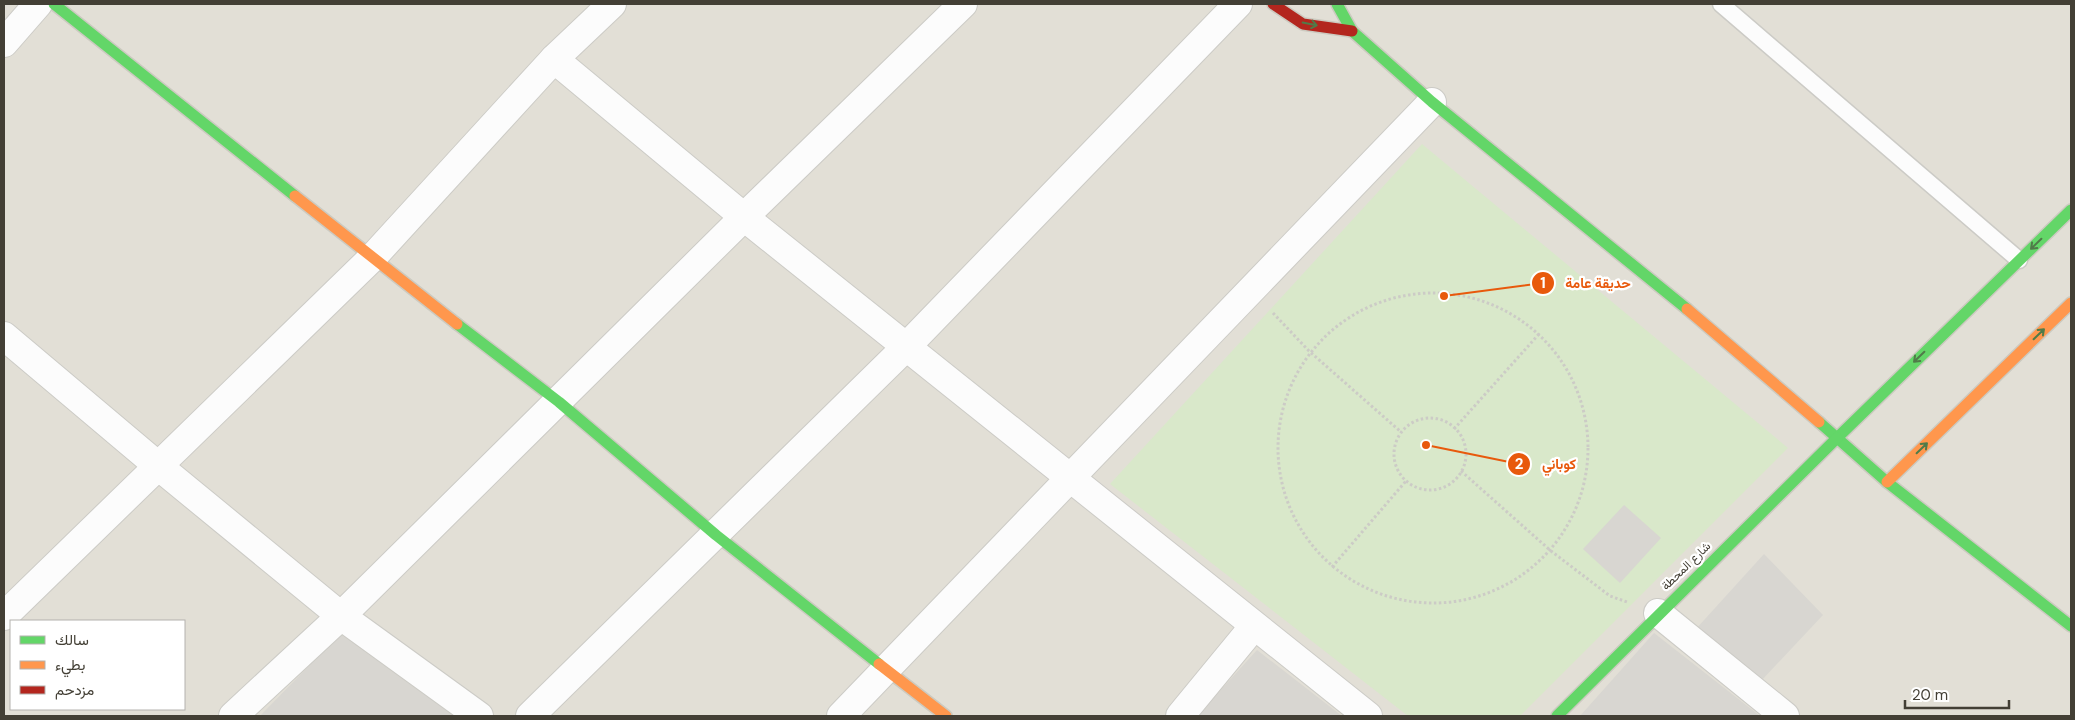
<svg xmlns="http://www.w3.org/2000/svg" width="2075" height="720" viewBox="0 0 2075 720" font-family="'DM Sans',Vazirmatn,sans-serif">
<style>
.residential{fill:#e2dfd6;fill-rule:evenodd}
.green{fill:#d9e8ca}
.building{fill:#d8d6d1}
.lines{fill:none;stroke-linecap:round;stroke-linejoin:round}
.lane-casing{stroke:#cccbc6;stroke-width:19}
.street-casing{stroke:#cccbc6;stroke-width:30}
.fast-casing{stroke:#cccac0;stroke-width:14}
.slow-casing{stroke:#cccac0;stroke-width:14}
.jam-casing{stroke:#cccac0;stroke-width:14}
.path{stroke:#cccbc6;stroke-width:3;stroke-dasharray:2.5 2.5;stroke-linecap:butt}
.lane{stroke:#fcfcfc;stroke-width:16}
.street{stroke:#fcfcfc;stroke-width:28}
.fast{stroke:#63d668;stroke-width:11}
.slow{stroke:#ff974d;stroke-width:11}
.jam{stroke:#b3261e;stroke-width:11}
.oneway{stroke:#507b49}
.labels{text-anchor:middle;stroke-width:4.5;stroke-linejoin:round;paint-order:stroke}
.street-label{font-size:12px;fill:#433f35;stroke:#fff}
.leader{fill:none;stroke:#e8590c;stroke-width:2}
.callout-dot{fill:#e8590c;stroke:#fff;stroke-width:2}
.mark-label{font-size:15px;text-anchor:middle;font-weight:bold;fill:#fff}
.callout-label{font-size:14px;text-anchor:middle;font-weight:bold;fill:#e8590c;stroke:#fff;stroke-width:4.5;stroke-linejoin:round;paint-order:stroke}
</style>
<rect width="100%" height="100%" fill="#eeede8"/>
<path class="residential" d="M4 4H2071V716H4ZM11 621H184V709H11Z"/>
<path class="green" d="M1422 144 1788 448 1520 716H1408L1110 484Z"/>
<g class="building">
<path d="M1624 505 1661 538 1620 583 1583 549Z"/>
<path d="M1764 554 1823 615 1761 681 1695 630Z"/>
<path d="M1654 633 1760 716H1580Z"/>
<path d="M340 634 454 716H260Z"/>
<path d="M1257 650 1342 716H1197Z"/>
</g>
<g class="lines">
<g class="lane-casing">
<path id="lane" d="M1721 4 2019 260"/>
</g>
<g class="street-casing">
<g id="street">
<path d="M4 43 38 4"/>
<path d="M554 59 744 217 1368 716"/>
<path d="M4 336 157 465 341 616 479 716"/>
<path d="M1658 613 1785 716"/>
<path d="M4 616 372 258 554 59 612 4"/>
<path d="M233 716 341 616 744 217 963 4"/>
<path d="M530 716 906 347 1238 4"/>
<path d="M841 716 1432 102"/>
<path d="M1180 716 1254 626"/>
</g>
</g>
<g class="fast-casing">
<g id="fast">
<path d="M54 4 295 196"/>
<path d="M1337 4 1352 31 1432 102 1687 309"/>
<path d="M457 324 559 402 716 535 879 664"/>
<path d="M1819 422 1887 482 2071 626"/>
<path d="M1837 438 2071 210"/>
<path d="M1557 716 1837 438"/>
</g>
</g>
<g class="slow-casing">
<g id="slow">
<path d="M295 196 457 324"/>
<path d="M1687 309 1819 422"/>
<path d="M1887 482 2071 303"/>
<path d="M879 664 946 716"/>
</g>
</g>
<g class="jam-casing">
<path id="jam" d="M1273 4 1303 24 1352 31"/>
</g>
<g class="path">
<circle cx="1433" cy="448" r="155"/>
<path d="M1273 313 1309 351 1401 432"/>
<circle cx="1430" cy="454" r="36"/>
<path d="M1454 429 1539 334"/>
<path d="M1461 471 1551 551 1610 596 1627 602"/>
<path d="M1332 567 1406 481"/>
</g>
<use href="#lane" class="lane"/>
<use href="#street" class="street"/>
<use href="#fast" class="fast"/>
<use href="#slow" class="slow"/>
<use href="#jam" class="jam"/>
</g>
<defs><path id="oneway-shaft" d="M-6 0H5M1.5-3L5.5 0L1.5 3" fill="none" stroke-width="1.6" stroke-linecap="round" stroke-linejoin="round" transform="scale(1.25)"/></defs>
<g class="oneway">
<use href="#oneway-shaft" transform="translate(1310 24) rotate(11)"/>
<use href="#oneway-shaft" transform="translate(2036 244) rotate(136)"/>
<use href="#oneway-shaft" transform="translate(2039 334) rotate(-44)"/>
<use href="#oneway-shaft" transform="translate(1919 357) rotate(136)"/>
<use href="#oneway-shaft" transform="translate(1922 448) rotate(-44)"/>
</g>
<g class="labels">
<g class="street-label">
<text transform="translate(1686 566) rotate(-44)" y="4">شارع المحطة</text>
</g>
</g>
<path class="leader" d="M1444 296L1543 283M1426 445L1519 464"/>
<g class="callout-dot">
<circle cx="1444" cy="296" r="5"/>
<circle cx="1426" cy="445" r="5"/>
<circle cx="1543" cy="283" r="12"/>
<circle cx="1519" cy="464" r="12"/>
</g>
<g class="mark-label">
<text x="1543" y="288">1</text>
<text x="1519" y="469">2</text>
</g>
<g class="callout-label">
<text x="1598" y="288">حديقة عامة</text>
<text x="1559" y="469">كوباني</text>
</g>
<rect width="2075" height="720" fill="none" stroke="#433f35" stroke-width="10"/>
<rect x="10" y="620" width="175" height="90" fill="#ffffff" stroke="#b4b2ae"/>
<rect x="20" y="636" width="25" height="8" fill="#63d668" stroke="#b4b2ae"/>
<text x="55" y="645" font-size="15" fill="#433f35">سالك</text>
<rect x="20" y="661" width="25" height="8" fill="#ff974d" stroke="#b4b2ae"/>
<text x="55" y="670" font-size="15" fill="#433f35">بطيء</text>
<rect x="20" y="686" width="25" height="8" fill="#b3261e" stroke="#b4b2ae"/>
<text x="55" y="695" font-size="15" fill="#433f35">مزدحم</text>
<path d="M1905 700v8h104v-8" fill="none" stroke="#433f35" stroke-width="2.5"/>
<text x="1912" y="700" font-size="15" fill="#433f35" stroke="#ffffff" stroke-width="4" paint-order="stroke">20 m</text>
</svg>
